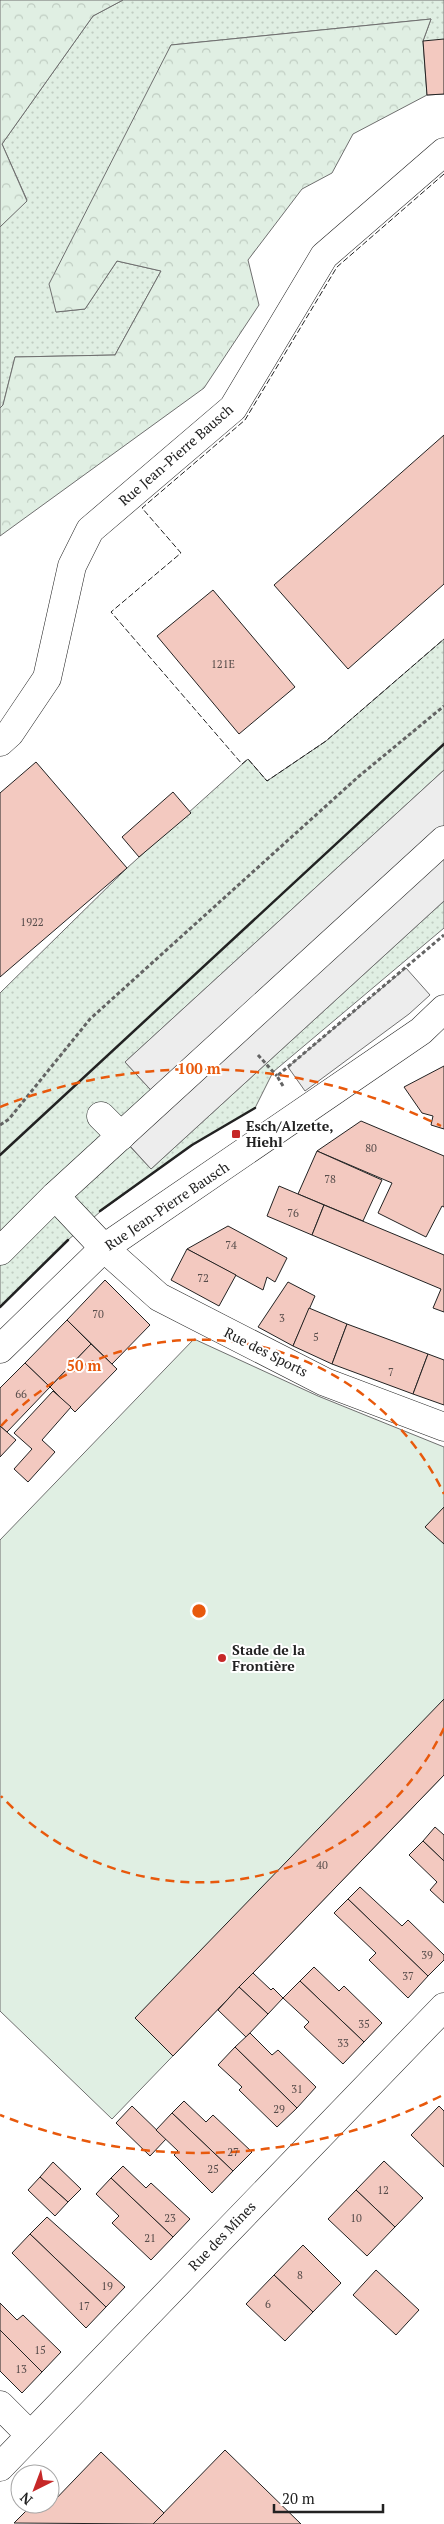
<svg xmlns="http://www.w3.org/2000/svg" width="444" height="2524" viewBox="0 0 444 2524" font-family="'PT Serif',serif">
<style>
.green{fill:url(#green-dots);stroke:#6f6f6f}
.forest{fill:url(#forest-crowns);stroke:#6f6f6f}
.pitch{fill:#e0efe3;stroke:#6f6f6f}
.parking{fill:#ededed;stroke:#6f6f6f}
.building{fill:#f3c9c0;stroke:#222}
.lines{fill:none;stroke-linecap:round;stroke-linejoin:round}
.minor-casing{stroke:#222;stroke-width:29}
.path{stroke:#646464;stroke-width:3;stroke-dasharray:4 2.5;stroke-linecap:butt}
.minor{stroke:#fff;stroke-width:28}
.fence{stroke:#222;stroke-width:1;stroke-dasharray:6 2.5;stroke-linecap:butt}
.wall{stroke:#222;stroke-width:2.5}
.ring{fill:none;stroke:#e8590c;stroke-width:2.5;stroke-dasharray:9 6}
.poi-dot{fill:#c62828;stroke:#fff;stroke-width:2}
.labels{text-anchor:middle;stroke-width:4;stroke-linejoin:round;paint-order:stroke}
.number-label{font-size:11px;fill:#564c4a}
.street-label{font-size:14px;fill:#222;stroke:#fff}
.poi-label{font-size:14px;font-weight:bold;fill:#222;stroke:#fff;text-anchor:start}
.centre{fill:#e8590c;stroke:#fff;stroke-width:2.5}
.ring-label{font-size:15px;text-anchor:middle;font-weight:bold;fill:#e8590c;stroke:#fff;stroke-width:4;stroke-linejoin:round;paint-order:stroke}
</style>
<defs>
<pattern id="green-dots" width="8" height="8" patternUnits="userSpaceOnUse" patternTransform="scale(1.25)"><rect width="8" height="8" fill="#e0efe3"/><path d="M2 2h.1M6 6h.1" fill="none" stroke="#c0cdc2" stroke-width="1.8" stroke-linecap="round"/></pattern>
<pattern id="forest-crowns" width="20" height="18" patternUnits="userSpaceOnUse" patternTransform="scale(1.25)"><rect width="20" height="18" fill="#e0efe3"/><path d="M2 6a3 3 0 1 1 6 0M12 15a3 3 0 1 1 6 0" fill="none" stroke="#c0cdc2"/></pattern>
</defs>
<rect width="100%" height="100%" fill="#fff"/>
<g class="green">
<path d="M123 0H444V94L427 95 423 41 431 19 171 45 56 312 85 309 117 261 161 271 115 355 15 357 3 405 0 408V227L27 200 2 144 93 16Z"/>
<path d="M444 639V770L125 1062 160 1100 121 1137 151 1169 444 901V928L273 1072 255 1108 192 1145 101 1211 68 1240 0 1307V993L127 868 248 759 267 781 326 741Z"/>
</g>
<g class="forest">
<path d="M0 0H123L93 16 2 144 27 201 0 227Z"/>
<path d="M431 19 423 41 427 95 353 134 332 173 302 189 248 260 259 305 204 388 0 536V408L3 405 15 357 115 355 161 271 117 261 85 309 56 312 49 284 171 45Z"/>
</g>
<path class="pitch" d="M194 1339 318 1396 444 1447V1775L112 2119 0 2011V1540Z"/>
<g class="parking">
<path d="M444 770V901L151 1169 121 1136 160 1100 125 1062Z"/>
<path d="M406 968 430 995 409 1014 305 1091 288 1067Z"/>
</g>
<g class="building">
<path d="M444 39V94L427 95 423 41Z"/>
<path d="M444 435V584L348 669 274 585Z"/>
<path d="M213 590 295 687 239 734 157 636Z"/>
<path d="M36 762 127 868 0 977V793Z"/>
<path d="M173 792 191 813 139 857 122 837Z"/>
<path d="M444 1066V1129L431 1125 433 1116 422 1113 404 1087Z"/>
<path d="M361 1121 444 1156V1207L442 1206 426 1237 378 1213 392 1183 317 1151Z"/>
<path d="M317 1151 382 1180 363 1221 298 1194Z"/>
<path d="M279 1186 324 1205 312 1235 267 1216Z"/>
<path d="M324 1205 444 1255V1312L433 1308 441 1289 312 1235Z"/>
<path d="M228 1226 287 1258 275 1282 267 1277 263 1290 187 1249Z"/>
<path d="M187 1249 236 1275 219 1306 171 1280Z"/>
<path d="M105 1280 150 1325 112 1364 67 1320Z"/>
<path d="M288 1282 315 1296 293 1346 258 1327Z"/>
<path d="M309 1308 347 1324 332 1364 293 1346Z"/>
<path d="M67 1320 91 1344 50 1387 25 1363Z"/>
<path d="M347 1324 428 1354 413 1394 332 1364Z"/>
<path d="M91 1344 117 1369 75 1412 50 1387Z"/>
<path d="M428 1354 444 1360V1405L413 1394Z"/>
<path d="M25 1363 50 1387 7 1432 0 1426V1388Z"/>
<path d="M53 1391 71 1407 42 1440 55 1452 28 1482 14 1469 32 1449 14 1433Z"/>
<path d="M0 1426 16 1440 0 1457Z"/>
<path d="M444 1507V1544L425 1527Z"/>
<path d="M444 1699V1775L173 2056 135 2018Z"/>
<path d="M435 1827 444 1835V1861L423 1841Z"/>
<path d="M423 1841 444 1861V1903L430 1890 437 1882 409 1855Z"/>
<path d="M360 1887 402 1926 408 1920 444 1955V1960L428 1976 348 1899Z"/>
<path d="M348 1899 428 1976 408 1998 369 1960 376 1953 334 1913Z"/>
<path d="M314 1967 339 1991 344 1986 382 2023 364 2042 300 1981Z"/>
<path d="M253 1973 271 1990 273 1988 283 1998 268 2014 239 1987Z"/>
<path d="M300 1981 364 2042 343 2064 304 2027 309 2022 283 1998Z"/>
<path d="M239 1987 268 2014 246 2037 218 2010Z"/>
<path d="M250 2033 272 2055 278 2050 316 2087 297 2108 235 2047Z"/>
<path d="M235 2047 297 2108 277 2127 239 2090 242 2087 218 2065Z"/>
<path d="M184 2101 206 2122 213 2115 252 2152 233 2171 172 2113Z"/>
<path d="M132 2106 166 2139 150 2156 116 2123Z"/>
<path d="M439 2106 444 2111V2167L411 2135Z"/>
<path d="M172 2113 233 2171 212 2193 174 2155 178 2151 156 2130Z"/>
<path d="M384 2161 423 2198 395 2227 356 2190Z"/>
<path d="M53 2162 81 2189 68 2202 40 2177Z"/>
<path d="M123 2166 146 2188 151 2183 190 2219 173 2237 111 2178Z"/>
<path d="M40 2177 68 2202 55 2216 28 2190Z"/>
<path d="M111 2178 173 2237 151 2260 112 2223 119 2216 96 2194Z"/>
<path d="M356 2190 395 2227 367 2256 328 2219Z"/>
<path d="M47 2217 125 2287 106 2307 30 2234Z"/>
<path d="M30 2234 106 2307 86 2328 12 2253Z"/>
<path d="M303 2245 341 2283 313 2312 274 2275Z"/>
<path d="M376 2270 419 2310 396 2335 353 2295Z"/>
<path d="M274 2275 313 2312 285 2341 246 2304Z"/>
<path d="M0 2303 17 2320 23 2315 61 2352 42 2372 0 2330Z"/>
<path d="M0 2330 42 2372 22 2393 0 2371Z"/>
<path d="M225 2450 301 2524H153Z"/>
<path d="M101 2452 164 2513 153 2524 14 2523 33 2504 50 2505Z"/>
</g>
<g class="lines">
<g class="minor-casing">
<g id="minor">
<path d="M0 742 10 733 47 678 72 566 90 530 233 408 324 256 444 152"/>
<path d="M101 1116 121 1136"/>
<path d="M55 1196 104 1248 159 1297 325 1382 444 1427"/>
<path d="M0 1251 55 1196 444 840"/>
<path d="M0 1349 104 1248 421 1031 444 1009"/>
<path d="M0 2405 30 2435"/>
<path d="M0 2467 444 2007"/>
</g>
</g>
<g class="path">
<path d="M258 1055 277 1076"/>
<path d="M283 1086 277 1076 444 935"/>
<path d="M0 1125 9 1119 90 1019 358 777 444 706"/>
</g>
<use href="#minor" class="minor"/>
<path class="fence" d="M444 174 337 267 245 420 142 508 181 553 111 612 242 764 248 759 267 781 326 741 444 639"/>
<g class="wall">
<path d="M0 1155 444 744"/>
<path d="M100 1211 192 1145 255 1108"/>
<path d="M0 1307 68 1240"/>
</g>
</g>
<g class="ring">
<path d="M444 1728A271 271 0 0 1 1 1796M1 1426A271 271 0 0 1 444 1494"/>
<path d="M441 2096A542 542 0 0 1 0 2115M0 1107A542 542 0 0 1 441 1126"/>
</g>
<g class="poi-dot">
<rect x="231" y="1129" width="10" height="10" rx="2.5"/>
<circle cx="222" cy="1658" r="5"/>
</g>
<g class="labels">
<g class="number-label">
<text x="223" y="668">121E</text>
<text x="32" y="926">1922</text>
<text x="371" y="1152">80</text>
<text x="330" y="1183">78</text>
<text x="293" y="1217">76</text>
<text x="231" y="1249">74</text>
<text x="203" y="1282">72</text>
<text x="98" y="1318">70</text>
<text x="282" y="1322">3</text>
<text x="316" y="1341">5</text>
<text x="391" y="1376">7</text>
<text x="21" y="1398">66</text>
<text x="322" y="1869">40</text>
<text x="427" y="1959">39</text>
<text x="408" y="1980">37</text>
<text x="364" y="2028">35</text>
<text x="343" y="2047">33</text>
<text x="297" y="2093">31</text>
<text x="279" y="2113">29</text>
<text x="233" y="2156">27</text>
<text x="213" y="2173">25</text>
<text x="383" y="2194">12</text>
<text x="170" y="2222">23</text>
<text x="356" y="2222">10</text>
<text x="150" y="2242">21</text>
<text x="300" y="2279">8</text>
<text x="107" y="2290">19</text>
<text x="268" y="2308">6</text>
<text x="84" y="2310">17</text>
<text x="40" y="2354">15</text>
<text x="21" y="2373">13</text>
</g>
<g class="street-label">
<text transform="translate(176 455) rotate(-41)" y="5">Rue Jean-Pierre Bausch</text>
<text transform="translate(167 1206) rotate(-34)" y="5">Rue Jean-Pierre Bausch</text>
<text transform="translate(266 1352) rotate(27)" y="5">Rue des Sports</text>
<text transform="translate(222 2236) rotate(-46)" y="5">Rue des Mines</text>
</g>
<g class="poi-label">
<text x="246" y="1131">Esch/Alzette,<tspan x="246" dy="16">Hiehl</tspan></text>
<text x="232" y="1655">Stade de la<tspan x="232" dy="16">Frontière</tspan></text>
</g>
</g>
<circle cx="199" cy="1611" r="8" class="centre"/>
<g class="ring-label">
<text x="199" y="1074">100 m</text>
<text x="84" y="1371">50 m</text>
</g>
<g transform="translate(35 2489) rotate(222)"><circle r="24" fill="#ffffff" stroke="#a7a7a7"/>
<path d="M0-4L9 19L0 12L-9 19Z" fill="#c62828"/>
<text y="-8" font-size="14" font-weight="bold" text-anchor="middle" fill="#222222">N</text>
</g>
<path d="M274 2504v8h109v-8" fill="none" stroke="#222222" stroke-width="2.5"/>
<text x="282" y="2504" font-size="15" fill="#222222" stroke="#ffffff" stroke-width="4" paint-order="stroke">20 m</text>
</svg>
